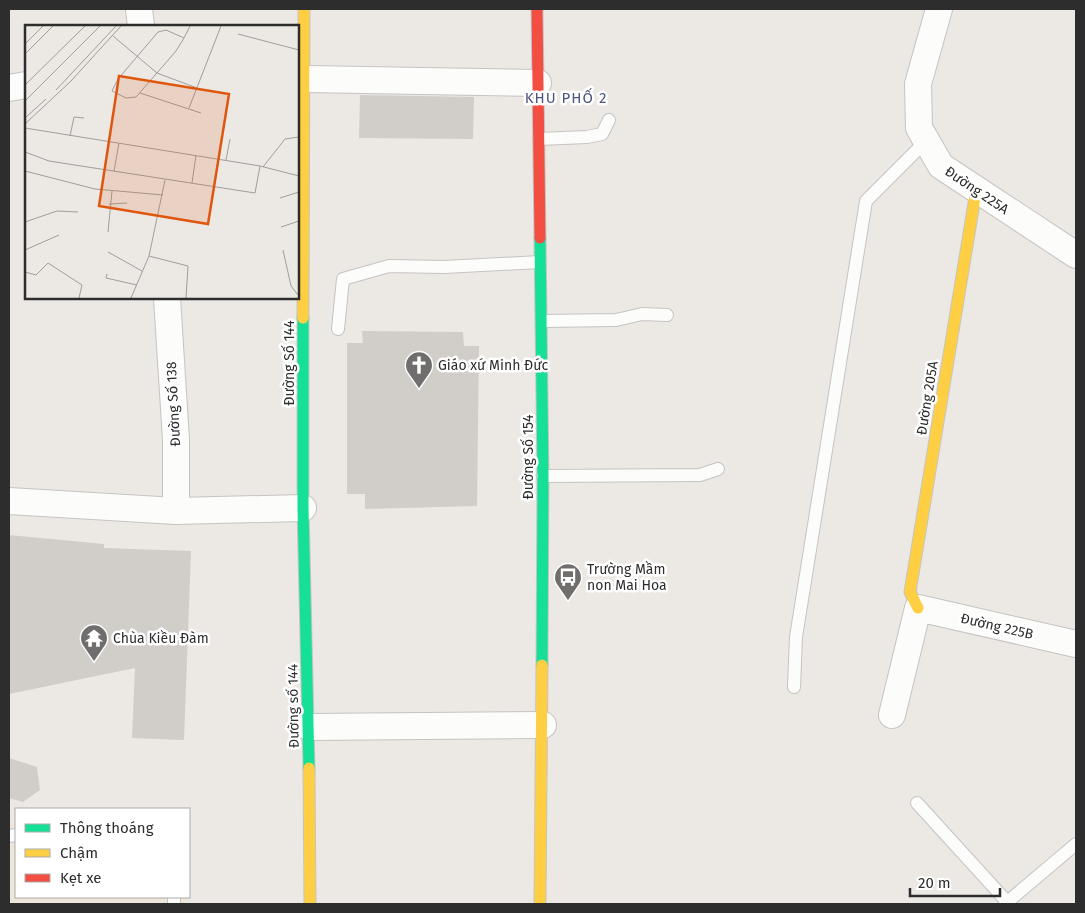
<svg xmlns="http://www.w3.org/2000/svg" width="1085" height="913" viewBox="0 0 1085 913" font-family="'Fira Sans',sans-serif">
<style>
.education{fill:#eee7d9}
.building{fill:#d1ceca}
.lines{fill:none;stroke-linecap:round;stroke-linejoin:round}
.lane-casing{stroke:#c5c4c4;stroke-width:14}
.street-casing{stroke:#c5c4c4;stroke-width:28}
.fast-casing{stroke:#c5c4c4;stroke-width:13}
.slow-casing{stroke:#c5c4c4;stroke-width:13}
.jam-casing{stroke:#c5c4c4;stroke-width:13}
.lane{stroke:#fcfcfb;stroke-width:12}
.street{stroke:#fcfcfb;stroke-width:26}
.fast{stroke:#16e098;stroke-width:11}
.slow{stroke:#ffcf43;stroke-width:11}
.jam{stroke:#f24e42;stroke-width:11}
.labels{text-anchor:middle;stroke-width:5;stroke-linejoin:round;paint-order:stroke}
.street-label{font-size:14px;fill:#2d2d2d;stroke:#fff}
.poi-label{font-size:14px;fill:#2d2d2d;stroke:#fff;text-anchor:start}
.neighbourhood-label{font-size:15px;letter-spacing:1px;fill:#4c5580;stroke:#fff}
.inset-road{fill:none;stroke:#a09d9b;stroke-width:1}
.view{fill:#df570e;fill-opacity:0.15;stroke:#df570e;stroke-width:2.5}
.inset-edge{fill:none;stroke:#2d2d2d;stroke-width:2.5}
</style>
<rect width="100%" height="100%" fill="#ece8e4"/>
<path class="education" d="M9 824H16V897H186L187 904H9Z"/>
<g class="building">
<path d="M360 95 474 97 473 139 359 138Z"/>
<path d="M362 331 463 332 464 346H479L477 506 365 509V494H347V343H363Z"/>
<path d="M9 535 104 544V548L191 551 184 740 132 738 135 668 9 694Z"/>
<path d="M9 758 37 767 40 790 23 802 9 798Z"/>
</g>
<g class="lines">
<g class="lane-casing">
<g id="lane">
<path d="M539 139 587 137 602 134 609 120"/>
<path d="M542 321 616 320 642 314 667 315"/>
<path d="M338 329 343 279 389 266 444 267 540 262"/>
<path d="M543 476 700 475 718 469"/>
<path d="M794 687 796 637 866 201 926 141"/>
<path d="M917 803 1009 904"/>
<path d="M9 836 16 835"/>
<path d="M174 897V904"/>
<path d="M1005 904 1076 844"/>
</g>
</g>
<g class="street-casing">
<g id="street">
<path d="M139 9 141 26"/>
<path d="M939 9 918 84 919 128 941 166 1076 255"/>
<path d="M306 79 538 83"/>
<path d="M9 88 26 85"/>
<path d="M167 298 176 440V511"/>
<path d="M9 501 176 511 303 508"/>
<path d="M892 715 918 608 1076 644"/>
<path d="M309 727 543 725"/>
</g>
</g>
<g class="fast-casing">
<g id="fast">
<path d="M540 238 543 476 542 665"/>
<path d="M303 318V508L309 768"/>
</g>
</g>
<g class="slow-casing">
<g id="slow">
<path d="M303 318 304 9"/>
<path d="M918 608 910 592 976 191"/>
<path d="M309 768 310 904"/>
<path d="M540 904 542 665"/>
</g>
</g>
<g class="jam-casing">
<path id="jam" d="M537 9 540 238"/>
</g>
<use href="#lane" class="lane"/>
<use href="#street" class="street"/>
<use href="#fast" class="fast"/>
<use href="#slow" class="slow"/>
<use href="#jam" class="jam"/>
</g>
<defs>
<g id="church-pin" transform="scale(1.4375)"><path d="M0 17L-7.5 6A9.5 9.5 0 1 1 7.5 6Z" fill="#706e6d" stroke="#fff"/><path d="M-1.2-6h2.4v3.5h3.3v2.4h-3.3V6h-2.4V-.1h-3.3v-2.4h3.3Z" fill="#fff"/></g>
<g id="bus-pin" transform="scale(1.4375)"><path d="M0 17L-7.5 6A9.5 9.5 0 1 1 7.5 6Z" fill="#706e6d" stroke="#fff"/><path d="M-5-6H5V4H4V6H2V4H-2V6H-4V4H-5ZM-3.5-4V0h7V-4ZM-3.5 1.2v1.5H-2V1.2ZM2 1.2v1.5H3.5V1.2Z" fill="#fff"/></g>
<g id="temple-pin" transform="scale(1.4375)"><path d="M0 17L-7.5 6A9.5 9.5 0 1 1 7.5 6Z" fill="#706e6d" stroke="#fff"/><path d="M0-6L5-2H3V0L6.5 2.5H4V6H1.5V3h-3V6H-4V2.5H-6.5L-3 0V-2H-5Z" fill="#fff"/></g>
</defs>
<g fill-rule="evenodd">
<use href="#church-pin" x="419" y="365"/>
<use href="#bus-pin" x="568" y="577"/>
<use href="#temple-pin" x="94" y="638"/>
</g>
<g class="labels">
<g class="street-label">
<text transform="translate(977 190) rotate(34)" y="5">Đường 225A</text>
<text transform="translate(289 363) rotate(-90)" y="5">Đường Số 144</text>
<text transform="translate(927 398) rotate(-81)" y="5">Đường 205A</text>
<text transform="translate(173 404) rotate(-93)" y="5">Đường Số 138</text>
<text transform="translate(528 457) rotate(-90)" y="5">Đường Số 154</text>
<text transform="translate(997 626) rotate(13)" y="5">Đường 225B</text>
<text transform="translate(293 706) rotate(-91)" y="5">Đường số 144</text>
</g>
<g class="poi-label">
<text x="438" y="370">Giáo xứ Minh Đức</text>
<text x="587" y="574">Trường Mầm<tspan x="587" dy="16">non Mai Hoa</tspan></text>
<text x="113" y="643">Chùa Kiều Đàm</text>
</g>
<g class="neighbourhood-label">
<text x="566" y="103">KHU PHỐ 2</text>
</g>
</g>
<g transform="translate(25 25)">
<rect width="274" height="274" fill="#ece8e4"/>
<path class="inset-road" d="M213 9 274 25M88 11 132 48 172 63M159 13 141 5 133 7 93 54 87 66 101 73 111 72 151 26 159 13 165 1M0 19 18 1M0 29 28 1M0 60 60 1M31 65 91 1M115 68 176 88M0 76 75 1M164 83 196 1M0 93 21 74M0 99 46 56 96 1M0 103 235 141 274 151M45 111 49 92 59 93M0 127 24 136 230 168 235 141M201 135 205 114M238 142 260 114 274 112M0 146 70 164 138 170M89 146 94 118M167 158 171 130M255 173 274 167M84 179 102 178M0 197 32 186 53 187M256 202 274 196M83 207 87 166M0 225 34 210M258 225 266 261 273 270M83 227 117 246M124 231 163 241 161 273M0 247 11 250 23 238 57 260 54 273M82 249 81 253 112 260M106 273 124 231 140 155"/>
<path class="view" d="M94 51 204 69 183 199 74 181Z"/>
<rect width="274" height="274" class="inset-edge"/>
</g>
<rect width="1085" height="913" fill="none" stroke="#2d2d2d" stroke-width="20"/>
<rect x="15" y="808" width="175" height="90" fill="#ffffff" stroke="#ababab"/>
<rect x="25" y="824" width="25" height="8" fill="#16e098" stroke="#ababab"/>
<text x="60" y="833" font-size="15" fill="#2d2d2d">Thông thoáng</text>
<rect x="25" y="849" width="25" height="8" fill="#ffcf43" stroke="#ababab"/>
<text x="60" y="858" font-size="15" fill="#2d2d2d">Chậm</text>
<rect x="25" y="874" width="25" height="8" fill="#f24e42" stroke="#ababab"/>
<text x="60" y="883" font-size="15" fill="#2d2d2d">Kẹt xe</text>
<path d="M910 888v8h90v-8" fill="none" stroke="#2d2d2d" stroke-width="2.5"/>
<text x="918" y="888" font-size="15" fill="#2d2d2d" stroke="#ffffff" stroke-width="4" paint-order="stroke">20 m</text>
</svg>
